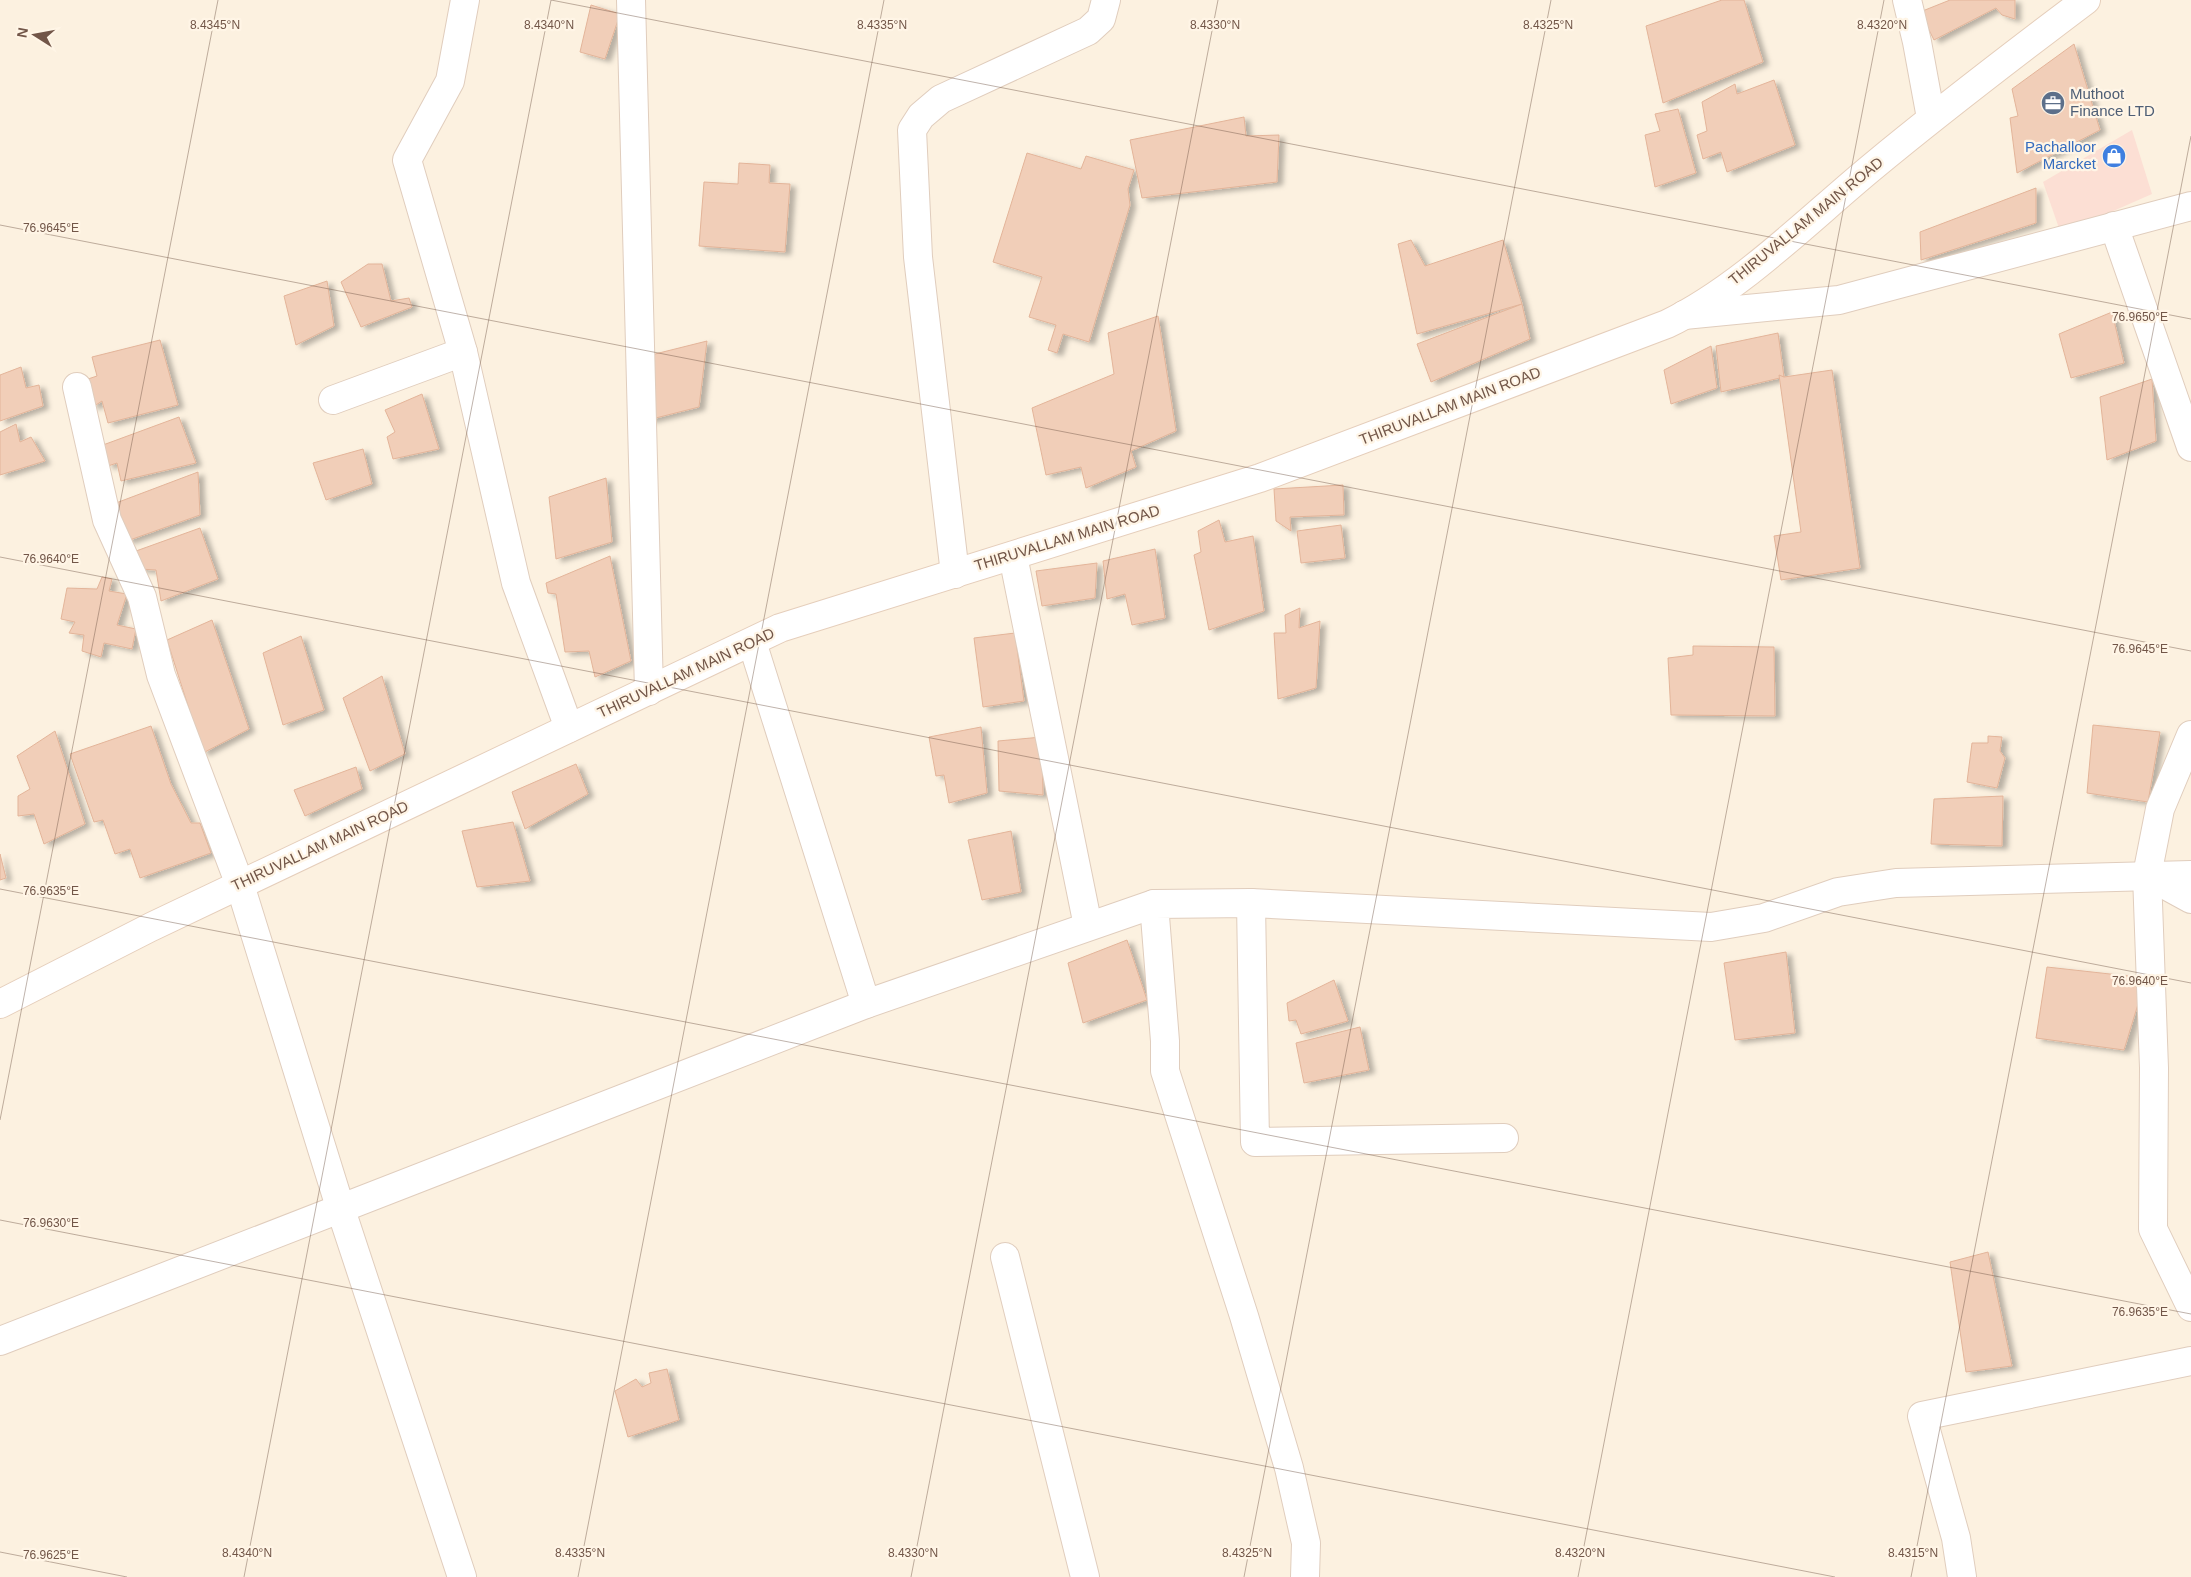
<svg xmlns="http://www.w3.org/2000/svg" width="2191" height="1577" viewBox="0 0 2191 1577" font-family="Helvetica,sans-serif">
<style>
.commercial{fill:#fcdfd4}
.building{fill:#f1ceb8;stroke:#e3b499;filter:url(#shadow)}
.lines{fill:none;stroke-linecap:round;stroke-linejoin:round}
.street-casing{stroke:#e0cdbd;stroke-width:30}
.secondary-casing{stroke:#e5cebb;stroke-width:30}
.street{stroke:#fff;stroke-width:28}
.secondary{stroke:#fff;stroke-width:28}
.ticks{fill:none;stroke:#725648;stroke-width:1;stroke-opacity:0.45}
.labels{text-anchor:middle;stroke-width:4.5;stroke-linejoin:round;paint-order:stroke}
.service-label{font-size:15px;fill:#4e5e75;stroke:#fff5e6;text-anchor:start}
.shop-label{font-size:15px;fill:#366cbe;stroke:#fff5e6;text-anchor:end}
.street-label{font-size:15px;fill:#725648;stroke:#fff5e6}
.ticks-label{font-size:12px;text-anchor:middle;fill:#725648;stroke:#fff5e6;stroke-width:4.5;stroke-linejoin:round;paint-order:stroke}
</style>
<defs>
<filter id="shadow"><feDropShadow dx="5.5" dy="3" stdDeviation="2.5" flood-color="#0004"/></filter>
</defs>
<rect width="100%" height="100%" fill="#fcf1e0"/>
<path class="commercial" d="M2132 130 2152 194 2061 234 2043 182Z"/>
<g class="building">
<path d="M1722 0H1744L1763 62 1663 103 1646 26Z"/>
<path d="M1950 0H2015V19L2002 15 1996 8 1934 40 1920 12Z"/>
<path d="M591 5 620 14 605 59 580 52Z"/>
<path d="M2074 44 2100 130 2017 173 2010 118 2018 116 2012 89Z"/>
<path d="M1774 80 1795 145 1727 172 1721 152 1703 159 1697 135 1707 131 1702 102 1735 84 1737 94Z"/>
<path d="M1678 109 1696 173 1655 187 1645 135 1660 131 1655 114Z"/>
<path d="M1244 117 1246 136 1279 135 1277 182 1142 198 1130 140Z"/>
<path d="M1027 153 1081 169 1086 156 1134 170 1128 189 1130 205 1089 342 1063 334 1057 353 1048 350 1056 325 1029 317 1042 277 993 262Z"/>
<path d="M739 163 770 165 769 183 790 184 785 252 699 246 704 182 738 184Z"/>
<path d="M2036 188V223L1921 260 1920 232Z"/>
<path d="M1411 240 1425 266 1503 240 1522 304 1417 334 1398 244Z"/>
<path d="M368 264H382L391 301 409 298 412 307 361 327 341 282Z"/>
<path d="M327 281 334 326 296 345 284 296Z"/>
<path d="M1522 304 1530 339 1431 382 1417 344Z"/>
<path d="M2112 312 2124 363 2071 378 2059 334Z"/>
<path d="M1158 316 1176 431 1131 451 1136 467 1086 488 1081 467 1046 475 1032 408 1114 374 1108 333Z"/>
<path d="M1778 333 1784 377 1721 392 1716 346Z"/>
<path d="M160 340 178 405 108 423 102 401 93 407 85 380 97 376 92 357Z"/>
<path d="M707 341 699 407 648 420 647 356Z"/>
<path d="M1711 346 1717 388 1671 404 1664 370Z"/>
<path d="M21 367 26 388 39 385 43 406 0 421V375Z"/>
<path d="M1832 370 1860 568 1781 580 1774 536 1801 532 1779 375 1784 377Z"/>
<path d="M2152 379 2156 441 2107 460 2100 397Z"/>
<path d="M422 394 439 449 393 459 387 437 395 432 385 410Z"/>
<path d="M179 417 196 463 121 481 117 463 108 466 103 445Z"/>
<path d="M16 424 20 442 31 437 45 461 0 475V432Z"/>
<path d="M363 449 372 484 326 500 313 463Z"/>
<path d="M198 472 200 515 127 541 116 503Z"/>
<path d="M606 478 612 542 556 559 549 497Z"/>
<path d="M1343 485 1344 515 1290 517 1291 531 1276 521 1274 489Z"/>
<path d="M1219 520 1225 542 1253 536 1264 611 1209 630 1194 555 1201 552 1198 531Z"/>
<path d="M1341 525 1345 558 1301 563 1297 531Z"/>
<path d="M200 528 218 579 161 601 156 570 140 569 136 551Z"/>
<path d="M1155 549 1165 618 1132 625 1125 594 1107 599 1103 561Z"/>
<path d="M610 556 631 661 595 677 589 651 565 652 556 594 548 593 546 583Z"/>
<path d="M1097 563 1095 598 1042 606 1036 571Z"/>
<path d="M102 577 112 579 109 591 127 594 117 625 136 629 132 649 104 643 101 657 82 651 84 635 69 633 75 622 61 619 67 588 97 589Z"/>
<path d="M1300 608 1299 628 1320 621 1316 688 1278 699 1274 633H1286L1285 615Z"/>
<path d="M212 620 249 729 203 753 167 640Z"/>
<path d="M1015 633 1024 701 983 707 974 638Z"/>
<path d="M301 636 324 710 283 725 263 653Z"/>
<path d="M1693 646 1774 647 1775 716 1671 715 1668 658 1693 655Z"/>
<path d="M382 676 405 754 370 771 343 698Z"/>
<path d="M2093 725 2160 732 2148 802 2087 793Z"/>
<path d="M151 726 171 784 191 823H200L211 853 140 878 130 849 115 854 103 820 94 822 70 754Z"/>
<path d="M981 727 987 793 949 803 944 775 936 776 929 737Z"/>
<path d="M55 731 85 824 44 844 34 814 18 816V796L30 789 17 756Z"/>
<path d="M1988 736 2002 737 2000 751 2005 758 1997 788 1967 782 1972 743H1988Z"/>
<path d="M1042 737 1043 795 999 791 998 741Z"/>
<path d="M576 764 588 794 525 829 512 792Z"/>
<path d="M356 767 362 789 305 816 294 790Z"/>
<path d="M2003 796 2002 846 1931 844 1934 799Z"/>
<path d="M513 822 530 881 477 887 462 831Z"/>
<path d="M1011 831 1021 892 982 900 968 840Z"/>
<path d="M0 854 6 878 0 880Z"/>
<path d="M1127 940 1147 1000 1083 1023 1068 963Z"/>
<path d="M1786 952 1795 1033 1735 1040 1724 963Z"/>
<path d="M2047 967 2146 978 2124 1050 2036 1038Z"/>
<path d="M1334 980 1348 1021 1301 1034 1296 1020 1289 1021 1287 1003Z"/>
<path d="M1360 1027 1369 1070 1304 1083 1296 1043Z"/>
<path d="M1988 1252 2012 1366 1966 1372 1950 1262Z"/>
<path d="M667 1369 679 1420 628 1437 615 1391 636 1379 642 1387 651 1383 649 1373Z"/>
</g>
<g class="lines">
<g class="street-casing">
<g id="street">
<path d="M465 0 450 81 407 160 463 352 516 583 569 728"/>
<path d="M631 0 649 691"/>
<path d="M1907 0 1917 42 1931 118"/>
<path d="M2114 226 2191 447"/>
<path d="M1684 315 1839 300 2191 206"/>
<path d="M77 387 107 520 142 597 161 675 240 885 341 1210 462 1577"/>
<path d="M333 400 463 352"/>
<path d="M1013 556 1088 926"/>
<path d="M955 574 918 257 912 130 921 116 941 99 1088 31 1101 19 1106 0"/>
<path d="M752 642 866 1004"/>
<path d="M2191 735 2160 809 2147 875 2191 899"/>
<path d="M2147 875 2154 1068 2153 1229 2191 1307"/>
<path d="M1251 903 1255 1142 1504 1138"/>
<path d="M1005 1257 1085 1577"/>
<path d="M0 1341 866 1004 1154 904"/>
<path d="M1305 1577 1306 1543 1289 1468 1244 1316 1165 1071V1041L1154 904 1251 903 1711 927 1764 918 1838 892 1896 883 2191 875"/>
<path d="M1962 1577 1956 1538 1922 1416 2191 1361"/>
</g>
</g>
<g class="secondary-casing">
<path id="secondary" d="M0 1004 151 927 780 628 1260 478 1667 324C1741 288 1807 221 1871 168 1941 110 2013 55 2086 0"/>
</g>
<use href="#street" class="street"/>
<use href="#secondary" class="secondary"/>
</g>
<path class="ticks" d="M551 0 2191 319M0 225 2191 651M0 557 2191 983M0 889 2191 1314M0 1120 218 0M0 1220 1835 1577M0 1552 127 1577M244 1577 551 0M578 1577 884 0M911 1577 1218 0M1244 1577 1551 0M1578 1577 1884 0M1911 1577 2191 136"/>
<defs>
<g id="office-disc" transform="scale(1.25)"><circle r="9.5" fill="#5c6f8a" stroke="#fff5e6"/><path d="M-6-3h4V-5.5h4V-3h4V5H-6ZM-1-4.5V-3h2v-1.5ZM-6 0V1H6V0Z" fill="#fff"/></g>
<g id="shop-disc" transform="scale(1.25)"><circle r="9.5" fill="#3f7fe0" stroke="#fff5e6"/><path d="M-5-2.5h2.3a2.7 3.5 0 0 1 5.4 0H5L5.5 6h-11ZM-1.5-2.5h3a1.5 2.3 0 0 0-3 0Z" fill="#fff"/></g>
</defs>
<g fill-rule="evenodd">
<use href="#office-disc" x="2053" y="103"/>
<use href="#shop-disc" x="2114" y="156"/>
</g>
<g class="labels">
<g class="service-label">
<text x="2070" y="99">Muthoot<tspan x="2070" dy="17">Finance LTD</tspan></text>
</g>
<g class="shop-label">
<text x="2096" y="152">Pachalloor<tspan x="2096" dy="17">Marcket</tspan></text>
</g>
<g class="street-label">
<text transform="translate(1806 221) rotate(-39)" y="5">THIRUVALLAM MAIN ROAD</text>
<text transform="translate(1450 406) rotate(-21)" y="5">THIRUVALLAM MAIN ROAD</text>
<text transform="translate(1067 538) rotate(-17)" y="5">THIRUVALLAM MAIN ROAD</text>
<text transform="translate(686 673) rotate(-25)" y="5">THIRUVALLAM MAIN ROAD</text>
<text transform="translate(320 846) rotate(-25)" y="5">THIRUVALLAM MAIN ROAD</text>
</g>
</g>
<g class="ticks-label">
<text x="215" y="29">8.4345°N</text>
<text x="549" y="29">8.4340°N</text>
<text x="882" y="29">8.4335°N</text>
<text x="1215" y="29">8.4330°N</text>
<text x="1548" y="29">8.4325°N</text>
<text x="1882" y="29">8.4320°N</text>
<text x="51" y="232">76.9645°E</text>
<text x="2140" y="321">76.9650°E</text>
<text x="51" y="563">76.9640°E</text>
<text x="2140" y="653">76.9645°E</text>
<text x="51" y="895">76.9635°E</text>
<text x="2140" y="985">76.9640°E</text>
<text x="51" y="1227">76.9630°E</text>
<text x="2140" y="1316">76.9635°E</text>
<text x="247" y="1557">8.4340°N</text>
<text x="580" y="1557">8.4335°N</text>
<text x="913" y="1557">8.4330°N</text>
<text x="1247" y="1557">8.4325°N</text>
<text x="1580" y="1557">8.4320°N</text>
<text x="1913" y="1557">8.4315°N</text>
<text x="51" y="1559">76.9625°E</text>
</g>
<g transform="translate(35 35) rotate(281)" stroke="#fff5e6" stroke-width="4" paint-order="stroke">
<path d="M0-4L9 19L0 12L-9 19Z" fill="#725648"/>
<text y="-8" font-size="14" font-weight="bold" text-anchor="middle" fill="#725648">N</text>
</g>
</svg>
